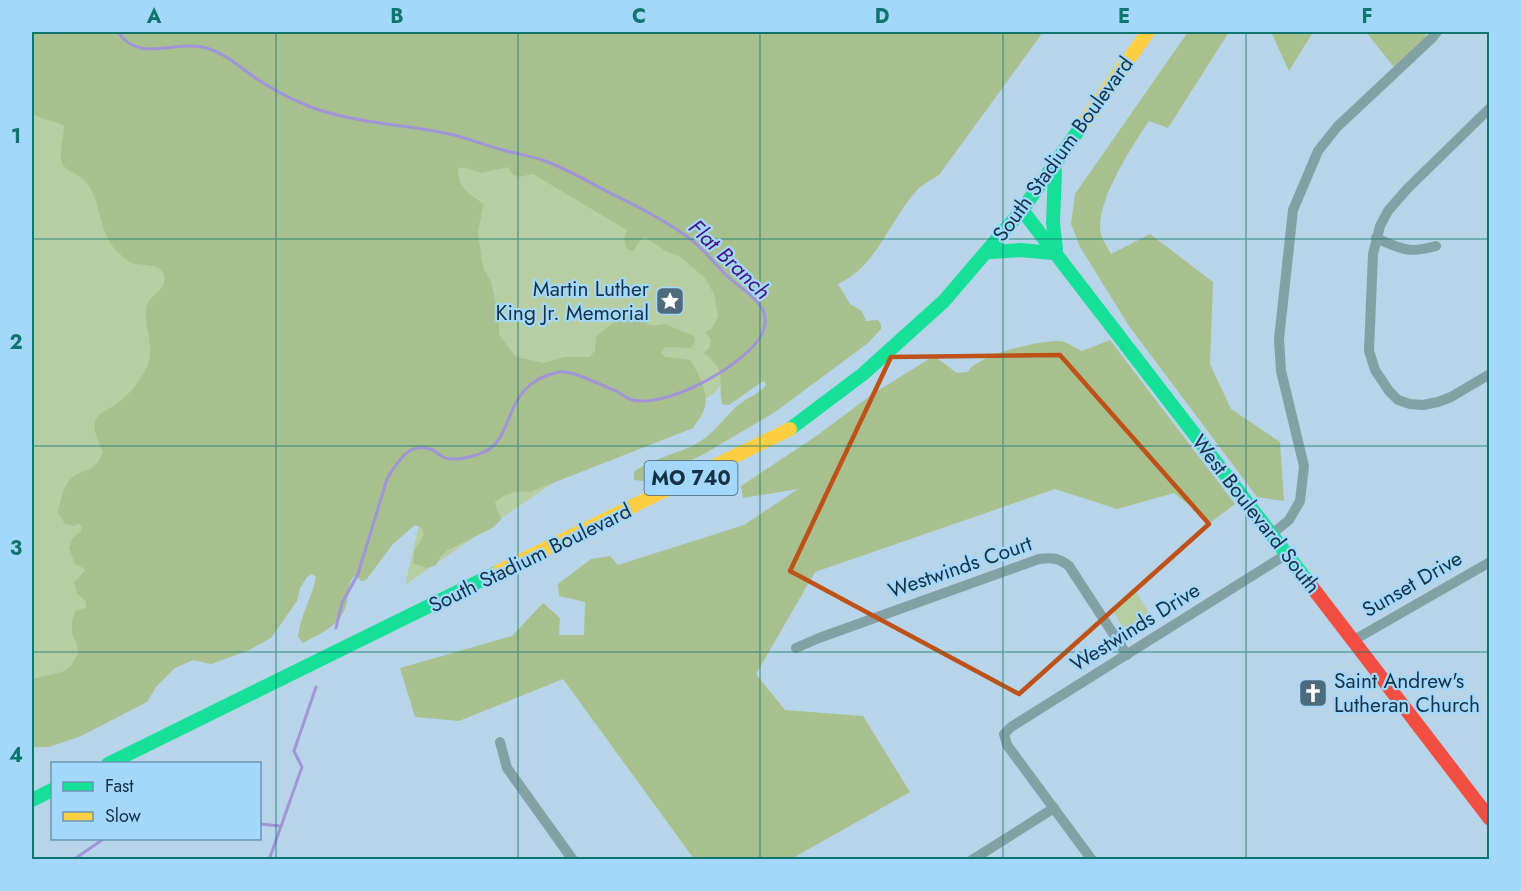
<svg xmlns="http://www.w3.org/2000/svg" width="1521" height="891" viewBox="0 0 1521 891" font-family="Jost,sans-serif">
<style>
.green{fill:#b6cea2}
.forest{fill:#a8c08d}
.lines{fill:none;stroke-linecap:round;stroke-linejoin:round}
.stream{stroke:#a194d9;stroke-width:3}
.street{stroke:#83a1a5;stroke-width:10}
.fast{stroke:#16e098;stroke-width:14}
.slow{stroke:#ffcf43;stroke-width:14}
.jam{stroke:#f24e42;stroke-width:14}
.marked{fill:none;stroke:#be5117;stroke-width:4.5;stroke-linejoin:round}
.grid{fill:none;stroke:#0f766e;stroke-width:1.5;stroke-opacity:0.55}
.labels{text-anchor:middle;stroke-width:4.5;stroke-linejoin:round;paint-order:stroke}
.shield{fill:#a3d8fc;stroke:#40647b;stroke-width:1.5}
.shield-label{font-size:20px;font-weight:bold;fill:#163244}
.street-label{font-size:21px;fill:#163244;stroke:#a3d8fc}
.poi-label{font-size:21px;fill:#163244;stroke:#a3d8fc;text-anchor:end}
.water-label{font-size:22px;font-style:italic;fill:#471380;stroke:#a3d8fc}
.neatline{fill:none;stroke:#0f766e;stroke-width:2}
.grid-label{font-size:20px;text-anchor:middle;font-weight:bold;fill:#0f766e}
</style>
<rect width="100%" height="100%" fill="#b7d4e8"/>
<g class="green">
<path d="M32 32H63L140 197 177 309 97 638 32 710Z"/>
<path d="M412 129 479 143 729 277 734 364 714 394 583 462 405 585 425 500Z"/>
<path d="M1136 592 1155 623 1130 638 1111 608Z"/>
</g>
<g class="forest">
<path d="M32 32H1043L939 175C932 179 925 183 919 188 890 218 878 266 838 284L850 304 862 311 866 321 878 320 881 324V329L868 343 775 412 704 454 654 478 643 481 634 480V472C649 460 676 454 694 445 711 437 722 420 736 407 745 398 759 395 766 385L764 381 759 384 729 405 722 404C717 378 729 373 704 353L710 347 711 339 705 332 712 328 718 316 714 294 705 278 679 256 667 252 645 237 640 241 633 251 627 249 624 239 627 230 533 174 518 177 511 173 508 167 481 173 464 167 458 169C458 188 469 194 484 204L478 230 479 241 483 267 491 282 499 318V335L516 357 544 363 564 357H589L595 351 596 337C608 326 625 313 642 313L646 317 647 324 654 326 665 324 694 336 695 341 691 348 665 347 661 353 665 357 690 360C698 372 708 391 705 406 704 413 697 422 693 428L530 492C515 490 506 493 495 502L497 511 502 518 494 527 448 550 441 556 436 565 426 568 413 563 414 552 424 534 422 528 415 525 393 544 366 580 361 581 355 575C347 584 349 590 347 601 343 625 321 633 303 643L298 637C300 616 312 598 316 577L312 574 307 577 300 588 297 601 271 638 247 651 211 664 193 660 175 668 156 687 147 702 81 736 49 747H32V679L62 672 71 666 78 653 77 644 72 634V621L75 611 86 608V602L77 593 74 582 85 571 83 568 75 564 69 548 73 538 81 531 82 526 79 524 73 526 65 524 58 512C60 503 63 487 70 480 83 467 93 475 103 453 100 443 93 433 95 423 97 411 110 410 118 403 130 394 143 378 148 364 155 345 142 323 147 305 150 294 168 290 164 275 160 263 142 266 132 263 127 261 122 256 118 252 97 235 103 198 83 179 76 172 62 171 61 158 60 150 64 135 64 126 53 119 42 121 32 113Z"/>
<path d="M1188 32H1229L1168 128 1149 121C1132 146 1099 197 1100 228 1100 236 1107 247 1111 254L1150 234 1213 282 1210 364 1231 409 1280 442 1284 501 1257 497 1129 326 1080 247 1071 224 1075 194Z"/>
<path d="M1271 32H1313L1289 71Z"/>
<path d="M1366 32H1423L1427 36 1394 67Z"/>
<path d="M1110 340 1235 504 1211 522 1174 493 1117 509 1055 489 815 572 756 674 785 710 863 716 910 792 791 859H694L563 679 459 721 415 717 400 668 512 636 543 603 560 618 559 635H584L585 602 559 596 558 584 591 559 610 556 618 565 744 525 798 489 743 498 741 486 815 437 874 393 934 356 957 373 968 372C976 355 1040 340 1060 341 1067 342 1075 348 1082 351Z"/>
</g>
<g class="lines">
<g class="stream">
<path d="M118 32C139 63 172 41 202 47 224 52 237 65 254 77 270 88 291 99 308 106 352 123 399 124 445 133 465 137 484 145 503 150 517 154 531 156 545 161 567 169 589 182 610 193 637 206 665 220 689 238 704 249 715 264 728 277 747 294 779 308 759 339 739 368 667 408 632 400 626 398 622 394 616 391 602 386 573 370 559 372 500 384 517 438 484 452 473 457 454 462 443 457 439 455 436 452 433 450 410 440 397 462 387 479L358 574 342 603 336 628"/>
<path d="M260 824 280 826"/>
<path d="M73 860 105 838"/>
<path d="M269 860 302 767 294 751 316 687"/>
</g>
<g class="street">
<path d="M1490 108 1407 189 1388 211 1380 226 1373 254 1369 351 1375 370 1389 391 1398 400 1410 404 1423 405 1438 402 1451 397 1490 374"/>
<path d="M1376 238C1402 249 1408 254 1436 246"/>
<path d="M1272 534 1289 520 1300 501 1304 466 1281 371 1279 339 1293 210 1318 151 1337 127 1433 37 1437 32"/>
<path d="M1354 640 1490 562"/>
<path d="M796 648 819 638 1039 559C1052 557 1059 558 1069 566L1127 655"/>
<path d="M500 742 507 768 573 860"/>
<path d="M972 860 1054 808"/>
<path d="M1092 860 1007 745 1004 734 1011 727 1287 554"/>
</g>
<g class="fast">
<path d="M1022 210 1312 587"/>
<path d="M988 250 991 252 1021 250 1052 253 1056 249 1053 223 1055 171 1053 167"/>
<path d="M790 429 863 374 944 301 1022 210 1083 124"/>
<path d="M108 764 498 572"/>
<path d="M32 800 52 790"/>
</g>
<g class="slow">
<path d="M1083 124 1148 32"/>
<path d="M498 572 790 429"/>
</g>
<path class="jam" d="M1312 587 1490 819"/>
</g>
<path class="marked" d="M1060 355 1209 524 1019 694 790 571 891 357Z"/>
<path class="grid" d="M276 32V860M518 32V860M760 32V860M1003 32V860M1246 32V860M32 239H1490M32 446H1490M32 652H1490"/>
<defs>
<g id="sight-square" transform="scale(1.5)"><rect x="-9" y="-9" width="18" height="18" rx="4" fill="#4e6b7d" stroke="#a3d8fc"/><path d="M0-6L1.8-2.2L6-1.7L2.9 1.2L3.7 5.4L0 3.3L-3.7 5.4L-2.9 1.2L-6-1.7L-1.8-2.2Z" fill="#fff"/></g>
<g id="church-square" transform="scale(1.5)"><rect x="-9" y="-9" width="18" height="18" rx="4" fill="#4e6b7d" stroke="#a3d8fc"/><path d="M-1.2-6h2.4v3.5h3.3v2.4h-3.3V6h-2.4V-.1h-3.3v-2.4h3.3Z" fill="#fff"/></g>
</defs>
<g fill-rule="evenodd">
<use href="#sight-square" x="670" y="301"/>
<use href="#church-square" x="1313" y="693"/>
</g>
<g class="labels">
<rect class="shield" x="644.5" y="461" width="93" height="34" rx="4.5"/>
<g class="shield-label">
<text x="691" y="485">MO 740</text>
</g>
<g class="street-label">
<text transform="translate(1063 149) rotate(-54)" y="7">South Stadium Boulevard</text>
<text transform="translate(1256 514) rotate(52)" y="7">West Boulevard South</text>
<text transform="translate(530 558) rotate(-26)" y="7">South Stadium Boulevard</text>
<text transform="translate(960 567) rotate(-19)" y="7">Westwinds Court</text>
<text transform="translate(1412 584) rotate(-30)" y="7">Sunset Drive</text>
<text transform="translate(1135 627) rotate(-32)" y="7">Westwinds Drive</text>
</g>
<g class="poi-label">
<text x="649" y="296">Martin Luther<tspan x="649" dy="24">King Jr. Memorial</tspan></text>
<text x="1334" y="688" text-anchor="start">Saint Andrew's<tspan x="1334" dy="24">Lutheran Church</tspan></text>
</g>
<g class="water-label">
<text transform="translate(730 259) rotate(44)" y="8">Flat Branch</text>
</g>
</g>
<rect width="1521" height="891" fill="none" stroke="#a3d8fc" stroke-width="66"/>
<rect x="51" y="762" width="210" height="78" fill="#a3d8fc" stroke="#6b96b2" stroke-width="1.5"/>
<rect x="63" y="782" width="30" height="9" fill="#16e098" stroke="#6b96b2" stroke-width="1.5"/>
<text x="105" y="792" font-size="18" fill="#163244">Fast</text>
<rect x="63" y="812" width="30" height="9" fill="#ffcf43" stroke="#6b96b2" stroke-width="1.5"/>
<text x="105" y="822" font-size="18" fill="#163244">Slow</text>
<rect x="33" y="33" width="1455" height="825" class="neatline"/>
<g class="grid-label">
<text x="154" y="23">A</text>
<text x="397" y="23">B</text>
<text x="639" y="23">C</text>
<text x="882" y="23">D</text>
<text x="1124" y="23">E</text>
<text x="1367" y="23">F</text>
<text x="16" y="143">1</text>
<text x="16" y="349">2</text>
<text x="16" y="555">3</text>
<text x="16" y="762">4</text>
</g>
</svg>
